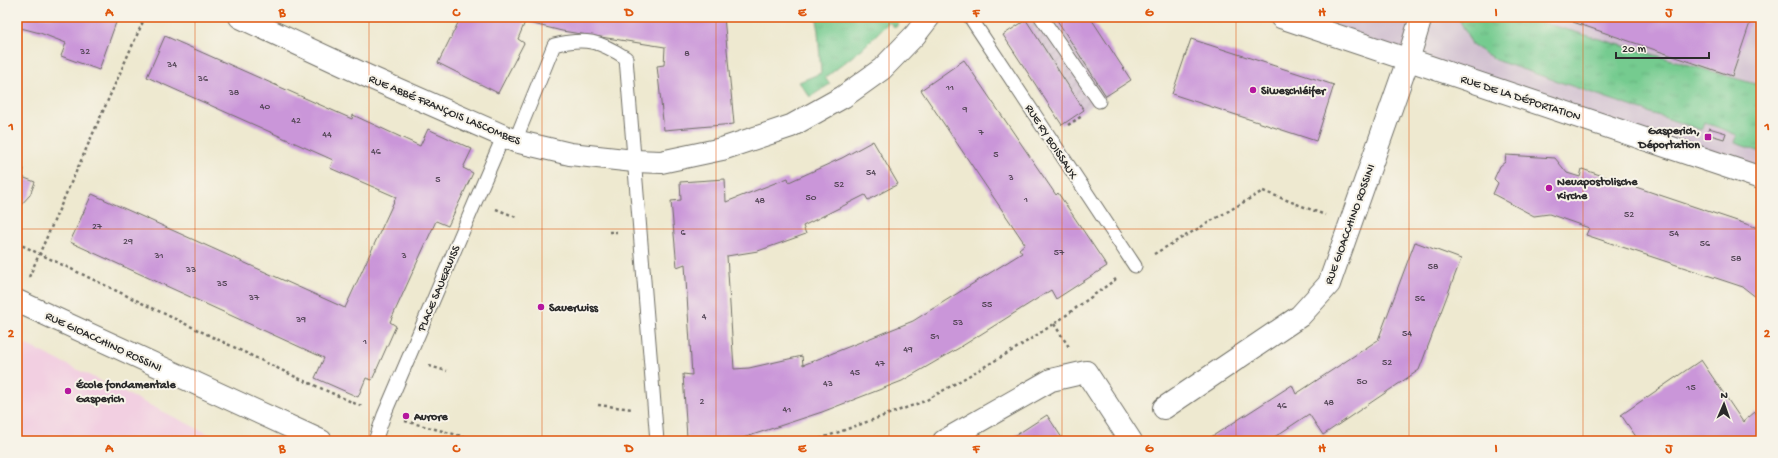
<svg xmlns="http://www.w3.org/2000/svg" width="1778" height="458" viewBox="0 0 1778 458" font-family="'Gochi Hand',sans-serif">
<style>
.built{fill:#f2cfe1}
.industrial{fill:url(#industrial-furrows)}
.railway{fill:#cfbdcf}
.grass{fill:url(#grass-tufts);stroke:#507b5d}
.building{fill:#ca96d9}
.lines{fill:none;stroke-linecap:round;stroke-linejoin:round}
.service-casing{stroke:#6f6e65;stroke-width:15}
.minor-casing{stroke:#6f6e65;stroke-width:24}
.tertiary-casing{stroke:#6f6e65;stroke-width:24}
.path{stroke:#6f6e65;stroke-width:2.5;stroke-dasharray:3 3;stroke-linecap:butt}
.service{stroke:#fff;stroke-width:13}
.minor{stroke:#fff;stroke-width:22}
.tertiary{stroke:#fff;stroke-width:22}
.grid{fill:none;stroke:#df570e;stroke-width:1;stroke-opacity:0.55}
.poi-dot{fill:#b5179e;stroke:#f7f3e8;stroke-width:1.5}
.labels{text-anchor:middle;stroke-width:4;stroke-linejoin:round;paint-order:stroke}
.number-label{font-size:10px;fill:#534656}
.poi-label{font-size:12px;font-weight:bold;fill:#2b2b2b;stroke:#f7f3e8;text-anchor:start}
.street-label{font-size:12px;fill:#2b2b2b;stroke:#f7f3e8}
.neatline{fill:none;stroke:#df570e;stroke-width:1.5}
.grid-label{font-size:13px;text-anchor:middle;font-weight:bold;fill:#df570e}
</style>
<defs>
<pattern id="industrial-furrows" width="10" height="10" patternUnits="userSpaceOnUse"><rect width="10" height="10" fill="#cfbdcf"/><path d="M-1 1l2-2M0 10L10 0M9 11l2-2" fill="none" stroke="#a89aa8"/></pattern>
<pattern id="grass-tufts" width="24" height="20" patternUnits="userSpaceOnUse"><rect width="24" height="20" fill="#75cb8f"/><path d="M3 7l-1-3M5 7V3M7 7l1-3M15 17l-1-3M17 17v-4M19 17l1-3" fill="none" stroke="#65ae7c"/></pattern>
</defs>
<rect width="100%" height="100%" fill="#f7f3e8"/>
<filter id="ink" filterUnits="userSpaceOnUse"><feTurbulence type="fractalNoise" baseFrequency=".025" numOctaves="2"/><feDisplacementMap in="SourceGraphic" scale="8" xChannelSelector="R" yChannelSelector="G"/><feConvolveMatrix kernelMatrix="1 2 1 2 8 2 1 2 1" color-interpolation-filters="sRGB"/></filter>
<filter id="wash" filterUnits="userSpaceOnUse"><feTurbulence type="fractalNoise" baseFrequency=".012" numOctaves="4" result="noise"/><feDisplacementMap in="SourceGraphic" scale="16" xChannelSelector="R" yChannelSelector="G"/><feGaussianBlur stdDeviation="0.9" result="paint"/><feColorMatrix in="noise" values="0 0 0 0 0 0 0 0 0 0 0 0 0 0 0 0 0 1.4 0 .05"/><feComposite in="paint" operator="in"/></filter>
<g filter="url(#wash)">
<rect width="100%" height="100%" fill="#eee9d0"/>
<path class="built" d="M17 340 223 441H17Z"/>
<path class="industrial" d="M1031 17H1090L1131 80 1062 125 1003 35Z"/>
<path class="railway" d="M1281 17H1761V178Z"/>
<g class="grass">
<path d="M817 17H904L895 28 889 22 863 48 825 78 830 84 810 97 799 82 821 73Z"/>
<path d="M1458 17H1538L1537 21 1755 84 1761 71V152L1735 143 1737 135 1704 122 1701 130 1498 61 1473 46Z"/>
</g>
<g id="blocks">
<g class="building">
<path d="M17 17H118L99 70 61 56 66 43 40 33 17 27Z"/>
<path d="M461 17H724L734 124 664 130 657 66 664 65 665 47 562 31 525 22 518 39 524 43 498 93 438 63Z"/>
<path d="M1055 17H1090L1131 80 1106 96Z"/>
<path d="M1574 17H1752L1732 76 1573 22Z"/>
<path d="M1026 20 1084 110 1062 125 1003 35Z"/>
<path d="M165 36 352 119 353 115 420 146 428 129 472 149 463 168 473 173 448 226 436 221 390 322 396 326 372 380 366 378 358 397 315 378 324 358 70 242 92 194 345 308 396 197 330 168 333 160 147 77Z"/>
<path d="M1191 39 1334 85 1316 141 1172 94Z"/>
<path d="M964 60 1056 195 1058 193 1107 266 1056 299 1051 290 959 348 902 381 822 412 743 438V441H697V439L687 438 683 374 692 375 685 264 677 267 671 201 681 200 680 182 725 179 726 202 788 178 789 182 842 158 873 141 898 184 868 200 865 195 803 226 806 234 758 251 727 256 734 369 749 368 802 356 803 365 913 321 1022 253 1019 249 1025 244 921 90Z"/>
<path d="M1709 128 1726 133 1724 139 1707 134Z"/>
<path d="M1506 155 1555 158 1567 173 1580 177 1582 169 1761 229V301L1743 287 1586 235 1589 228 1549 214 1534 216 1493 194 1498 183 1494 179 1500 166 1505 162Z"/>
<path d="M17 167 24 169 22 177 35 182 30 195 20 206 17 205Z"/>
<path d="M1415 242 1461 259 1419 370 1323 435 1309 414 1270 440 1271 441H1205L1292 385 1296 394 1378 340Z"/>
<path d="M1701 360 1743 422 1755 412 1761 419V441H1639L1621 415Z"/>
<path d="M1047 415 1064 441H1007Z"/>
</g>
</g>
</g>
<g filter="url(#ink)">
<use href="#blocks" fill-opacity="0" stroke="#6f6e65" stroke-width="1"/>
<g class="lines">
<g class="service-casing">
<g id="service">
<path d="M970 17 1135 266"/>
<path d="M1041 17 1099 101"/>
<path d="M515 141 554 45C585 37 600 41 626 58L657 441"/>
<path d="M375 441 384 415 503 137"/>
</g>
</g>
<g class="minor-casing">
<g id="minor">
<path d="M240 17 367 76 515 141 570 154 634 161 661 162 722 149 791 126 843 97 882 69 915 35 929 17"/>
<path d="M17 301 321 441"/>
<path d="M1164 408 1300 316 1329 284 1408 60"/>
<path d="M944 441 1051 380 1086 372 1131 441"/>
</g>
</g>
<g class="tertiary-casing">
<g id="tertiary">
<path d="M1281 17 1761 178"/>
<path d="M1408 60 1421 17"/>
</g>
</g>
<g class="path">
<path d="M1068 125 1082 116"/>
<path d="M496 209 516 217"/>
<path d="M609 232H617"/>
<path d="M17 243 298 378 363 407"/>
<path d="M1154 254 1263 191 1325 215"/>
<path d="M29 277 145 17"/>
<path d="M1054 324 1069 347"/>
<path d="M429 366 447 371"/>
<path d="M598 405 633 409"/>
<path d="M405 421 480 441"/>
<path d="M814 441 925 401 1015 349 1054 324 1116 279"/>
</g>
<use href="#service" class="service"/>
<use href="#minor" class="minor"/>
<use href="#tertiary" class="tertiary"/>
</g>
</g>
<path class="grid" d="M195 17V441M369 17V441M542 17V441M716 17V441M889 17V441M1062 17V441M1236 17V441M1409 17V441M1583 17V441M17 229H1761"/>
<g class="poi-dot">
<circle cx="1253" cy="90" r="4"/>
<rect x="1704" y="133" width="8" height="8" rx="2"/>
<circle cx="1549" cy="188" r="4"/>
<circle cx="541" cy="307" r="4"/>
<circle cx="68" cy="391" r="4"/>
<circle cx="406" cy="416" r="4"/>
</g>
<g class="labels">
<g class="number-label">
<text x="85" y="54">32</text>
<text x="687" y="56">8</text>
<text x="172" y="67">34</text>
<text x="203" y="81">36</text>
<text x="950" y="90">11</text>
<text x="234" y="95">38</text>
<text x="265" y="109">40</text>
<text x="965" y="112">9</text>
<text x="296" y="123">42</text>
<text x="981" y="135">7</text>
<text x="327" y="137">44</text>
<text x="376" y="154">46</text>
<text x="996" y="157">5</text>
<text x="871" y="175">54</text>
<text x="1011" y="180">3</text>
<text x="438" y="182">5</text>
<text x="839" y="187">52</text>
<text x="811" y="200">50</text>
<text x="1026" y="202">1</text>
<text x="760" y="203">48</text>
<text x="1629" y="217">52</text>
<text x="97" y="229">27</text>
<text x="683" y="235">6</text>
<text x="1674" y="236">54</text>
<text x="128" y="244">29</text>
<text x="1705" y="246">56</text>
<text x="1059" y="255">57</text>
<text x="159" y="258">31</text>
<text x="404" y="258">3</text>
<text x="1736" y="261">58</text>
<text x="1433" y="269">58</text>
<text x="191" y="272">33</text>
<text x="222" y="286">35</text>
<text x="254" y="300">37</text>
<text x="1420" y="301">56</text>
<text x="987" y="307">55</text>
<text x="704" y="319">4</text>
<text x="301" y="322">39</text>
<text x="958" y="325">53</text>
<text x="1407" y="336">54</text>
<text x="935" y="339">51</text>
<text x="365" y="344">1</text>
<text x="908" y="352">49</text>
<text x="1387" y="365">52</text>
<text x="880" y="366">47</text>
<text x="855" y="375">45</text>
<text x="1362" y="384">50</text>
<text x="828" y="386">43</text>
<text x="1691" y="390">15</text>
<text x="702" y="404">2</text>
<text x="1329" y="405">48</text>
<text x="1282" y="408">46</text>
<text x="787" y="412">41</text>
</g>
<g class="poi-label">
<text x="1261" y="94">Siweschléifer</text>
<text x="1700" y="134" text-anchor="end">Gasperich,<tspan x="1700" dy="14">Déportation</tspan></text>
<text x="1557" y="185">Neuapostolische<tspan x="1557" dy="14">Kirche</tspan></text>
<text x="549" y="311">Sauerwiss</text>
<text x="76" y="388">École fondamentale<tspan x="76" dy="14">Gasperich</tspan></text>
<text x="414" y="420">Aurore</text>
</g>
<g class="street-label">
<text transform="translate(1521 97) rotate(18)" y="4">RUE DE LA DÉPORTATION</text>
<text transform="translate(445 109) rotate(23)" y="4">RUE ABBÉ FRANÇOIS LASCOMBES</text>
<text transform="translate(1052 141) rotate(57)" y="4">RUE RY BOISSAUX</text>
<text transform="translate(1349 224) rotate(-70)" y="4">RUE GIOACCHINO ROSSINI</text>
<text transform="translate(438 288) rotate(-67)" y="4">PLACE SAUERWISS</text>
<text transform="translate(104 341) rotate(25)" y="4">RUE GIOACCHINO ROSSINI</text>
</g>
</g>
<rect width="1778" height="458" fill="none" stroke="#f7f3e8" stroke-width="44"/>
<g transform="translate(1724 404) rotate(2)" stroke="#f7f3e8" stroke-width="3" paint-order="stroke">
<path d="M0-3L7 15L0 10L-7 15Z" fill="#2b2b2b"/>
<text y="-6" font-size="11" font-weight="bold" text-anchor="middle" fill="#2b2b2b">N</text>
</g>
<path d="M1616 52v6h93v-6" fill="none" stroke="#2b2b2b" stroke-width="2"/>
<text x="1622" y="52" font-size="12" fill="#2b2b2b" stroke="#f7f3e8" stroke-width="3" paint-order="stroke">20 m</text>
<rect x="22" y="22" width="1734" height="414" class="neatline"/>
<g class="grid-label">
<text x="109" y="16">A</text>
<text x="282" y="16">B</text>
<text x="456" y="16">C</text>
<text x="629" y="16">D</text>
<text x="802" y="16">E</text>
<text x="976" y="16">F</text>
<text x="1149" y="16">G</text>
<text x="1322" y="16">H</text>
<text x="1496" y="16">I</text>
<text x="1669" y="16">J</text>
<text x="11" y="130">1</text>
<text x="1767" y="130">1</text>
<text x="11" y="337">2</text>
<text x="1767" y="337">2</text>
<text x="109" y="452">A</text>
<text x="282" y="452">B</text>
<text x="456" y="452">C</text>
<text x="629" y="452">D</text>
<text x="802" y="452">E</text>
<text x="976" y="452">F</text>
<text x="1149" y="452">G</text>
<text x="1322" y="452">H</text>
<text x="1496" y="452">I</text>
<text x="1669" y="452">J</text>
</g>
</svg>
